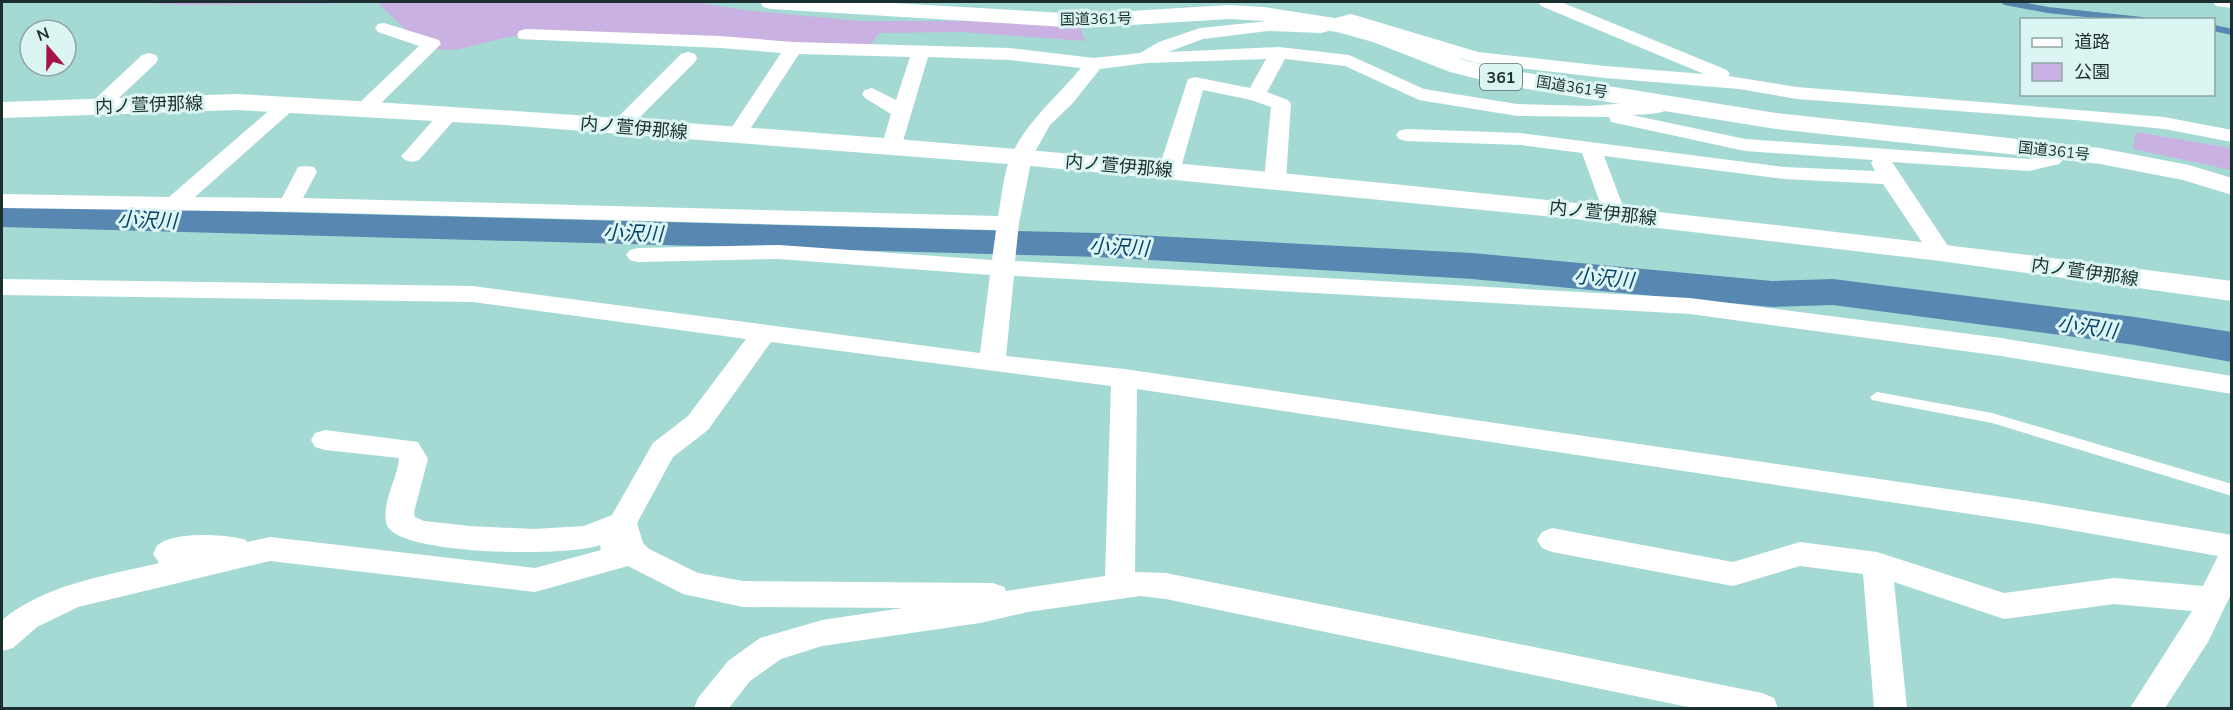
<svg xmlns="http://www.w3.org/2000/svg" width="2233" height="710" viewBox="0 0 2233 710" font-family="'Nunito Sans','Noto Sans JP',sans-serif">
<style>
.green{fill:#c9b2e1}
.lines{fill:none;stroke-linecap:round;stroke-linejoin:round}
.stream{stroke:#5887b2;stroke-width:6}
.river{fill:#5887b2;fill-rule:evenodd}
.lane{fill:#fff;fill-rule:evenodd}
.street{fill:#fff;fill-rule:evenodd}
.secondary{fill:#fff;fill-rule:evenodd}
.highway{fill:#fff;fill-rule:evenodd}
.labels{text-anchor:middle;stroke-width:6;stroke-linejoin:round;paint-order:stroke}
.far-street-label{font-size:15px;fill:#1b302e;stroke:#dbf5f2}
.shield{fill:#dbf5f2;stroke:#556b69;stroke-width:1.5}
.shield-label{font-size:16px;font-weight:bold;fill:#1b302e}
.street-label{font-size:18px;fill:#1b302e;stroke:#dbf5f2}
.water-label{font-size:20px;font-style:italic;fill:#09426c;stroke:#dbf5f2}
</style>
<rect width="100%" height="100%" fill="#a5dad4"/>
<g class="green">
<path d="M125 2H692L753 11 860 21H1020L1080 27 1085 41 961 32 879 33 870 46 838 50 696 37 513 36 456 50 425 49 378 3 183 5Z"/>
<path d="M2136 132 2231 148V170L2133 149Z"/>
</g>
<g class="lines">
<g class="stream">
<path d="M2005 2 2048 10 2142 20"/>
<path d="M2214 28 2232 32"/>
</g>
<path class="river" d="M2 205 1099 233 1472 253 1772 281 1833 279 2135 317 2232 332V362L2135 345 1833 305 1772 307 1472 279 1099 257 2 227Z"/>
<path class="lane" d="M1877 392 1992 413 2232 484V496L1992 423 1872 400 1870 397Z"/>
<g class="street">
<path d="M1538 2H1561L1727 70 1730 74 1728 76 1797 87 2164 117 2232 130V142L2164 129 2076 120 1797 99 1739 89 1605 78 1476 63 1351 25 1321 33 1268 31 1203 39 1168 52 1279 47 1349 55 1424 89 1517 104 1589 106 1653 101 1667 97 1674 99 1677 103C1668 115 1646 114 1632 115L1745 139 2029 159C2034 158 2041 157 2045 155 2055 149 2055 143 2068 147L2071 151 2059 164 2029 171 1892 162 1952 252 1948 257 1940 259 1932 257 1883 184 1784 179 1604 156 1626 214 1623 219 1615 221 1607 219 1604 214 1582 153 1521 145 1406 141 1399 139 1396 135 1399 131 1406 129 1521 133 1784 167 1875 171 1871 163 1873 160 1745 151 1611 122 1609 117 1517 116 1419 100 1345 66 1285 59 1267 92 1288 100 1291 104 1286 180 1283 185 1275 186 1267 185 1264 180 1271 107 1251 100 1203 90 1180 171 1177 176 1169 177 1161 176 1158 171 1188 79 1195 77 1250 88 1266 59 1147 63 1100 69 1072 104 1050 125 1032 157 1019 223 1015 261 1690 298 2001 338 2232 376V394L2001 356 1690 314 1014 276 1006 356 1124 369 2030 501 2232 535V592L2208 642 2165 708H2130L2192 611 2114 604 2004 619 1894 582 1907 708H1874L1863 574 1800 566 1733 586 1552 552 1542 548 1537 540 1542 532 1552 528 1733 562 1800 542 1877 552 2004 593 2114 578 2203 586 2218 556 2030 523 1137 389 1135 572 1166 573 1762 693 1774 698 1778 708H1693L1166 599 1140 596 1028 612 980 623 822 646 781 659 750 681 729 708H694L698 698 728 661 760 638 822 620 903 608 743 607 683 594 628 566 535 592 270 561 78 607 37 627 13 648 2 651V620C46 584 105 576 159 563L153 554C155 551 155 548 157 546 171 531 228 534 246 540L247 542 270 537 535 568 601 550 600 545C570 557 399 556 387 525 380 505 398 478 399 458L325 450 315 447 311 440 315 433 325 430 418 442 428 459 414 512 415 517 424 521 470 526 534 529 584 526 612 515 653 443 688 416 746 339 473 302 2 295V279L473 286 980 353 990 275 779 259 638 262 630 260 626 255 630 250 638 248 779 245 992 260 996 230 302 212 2 208V194L169 197 279 102H293L296 106 293 110 195 197 282 198 298 167 306 166 314 167 317 172 303 198 998 216C1002 197 1003 174 1011 156 1026 122 1057 97 1081 68L1009 60 928 57 901 148 898 152 891 154 884 152 881 148 891 114 865 98 862 94 865 90 872 88 896 100 910 57 799 54 743 140 736 142 729 140 726 136 781 53 720 48 519 39 517 35 519 31 526 29 720 36 793 42 1009 48 1094 58 1140 53 1159 42 1200 28 1268 21 1320 22 1351 14 1478 52 1605 66 1704 74 1541 6ZM771 342 1111 386 1105 576 1006 591 1004 587 993 583 743 581 698 573 649 549 643 543 637 523 673 457 708 430Z"/>
<path d="M2213 2H2232V8L2216 6Z"/>
<path d="M384 23 439 40 441 44 370 114H356L353 110 356 106 419 46 378 32 375 28 378 24Z"/>
<path d="M688 52 695 54 697 58 695 62 627 130H613L610 126 613 122 681 54Z"/>
<path d="M149 53 156 55 158 59 156 63 106 110H92L89 106 92 102 142 55Z"/>
<path d="M448 109 455 111 458 115 455 119 419 160 412 162 405 160 401 156 405 152 441 111Z"/>
</g>
<path class="secondary" d="M236 94C903 131 1569 194 2232 281V301L1940 261 1615 223 1021 165 506 125 236 110 2 118V102Z"/>
<path class="highway" d="M760 2H876L1082 14 1229 5 1264 7 1347 20 1389 32 1467 61 1502 69 1776 113 2100 148 2189 165 2232 178V195L2183 180 2100 164 1776 129 1502 85 1450 72 1373 42 1337 32 1264 21 1229 19 1082 28 771 9 763 7Z"/>
</g>
<g class="labels">
<g class="far-street-label">
<text transform="translate(1096 19) rotate(-1)" y="5">国道361号</text>
<text transform="translate(1572 87) rotate(9)" y="5">国道361号</text>
<text transform="translate(2054 151) rotate(6)" y="5">国道361号</text>
</g>
<rect class="shield" x="1480" y="64" width="42" height="26" rx="4.5"/>
<g class="shield-label">
<text x="1501" y="83">361</text>
</g>
<g class="street-label">
<text transform="translate(149 105) rotate(-2)" y="6">内ノ萱伊那線</text>
<text transform="translate(634 128) rotate(5)" y="6">内ノ萱伊那線</text>
<text transform="translate(1119 166) rotate(5)" y="6">内ノ萱伊那線</text>
<text transform="translate(1603 213) rotate(6)" y="6">内ノ萱伊那線</text>
<text transform="translate(2085 272) rotate(8)" y="6">内ノ萱伊那線</text>
</g>
<g class="water-label">
<text transform="translate(147 220) rotate(2)" y="7">小沢川</text>
<text transform="translate(633 233) rotate(2)" y="7">小沢川</text>
<text transform="translate(1119 247) rotate(3)" y="7">小沢川</text>
<text transform="translate(1604 278) rotate(5)" y="7">小沢川</text>
<text transform="translate(2087 327) rotate(8)" y="7">小沢川</text>
</g>
</g>
<rect width="2233" height="710" fill="none" stroke="#1b302e" stroke-width="6"/>
<rect x="2020" y="18" width="195" height="78" fill="#dbf5f2" stroke="#8ea6a4" stroke-width="1.5"/>
<rect x="2032" y="38" width="30" height="9" fill="#ffffff" stroke="#8ea6a4" stroke-width="1.5"/>
<text x="2074" y="48" font-size="18" fill="#1b302e">道路</text>
<rect x="2032" y="63" width="30" height="18" fill="#c9b2e1" stroke="#8ea6a4" stroke-width="1.5"/>
<text x="2074" y="78" font-size="18" fill="#1b302e">公園</text>
<g transform="translate(48 48) rotate(340)"><circle r="28" fill="#dbf5f2" stroke="#8ea6a4" stroke-width="1.5"/>
<path d="M0-4.5L10 22L0 15L-10 22Z" fill="#a7134a"/>
<text y="-9" font-size="16" font-weight="bold" text-anchor="middle" fill="#1b302e">N</text>
</g>
</svg>
